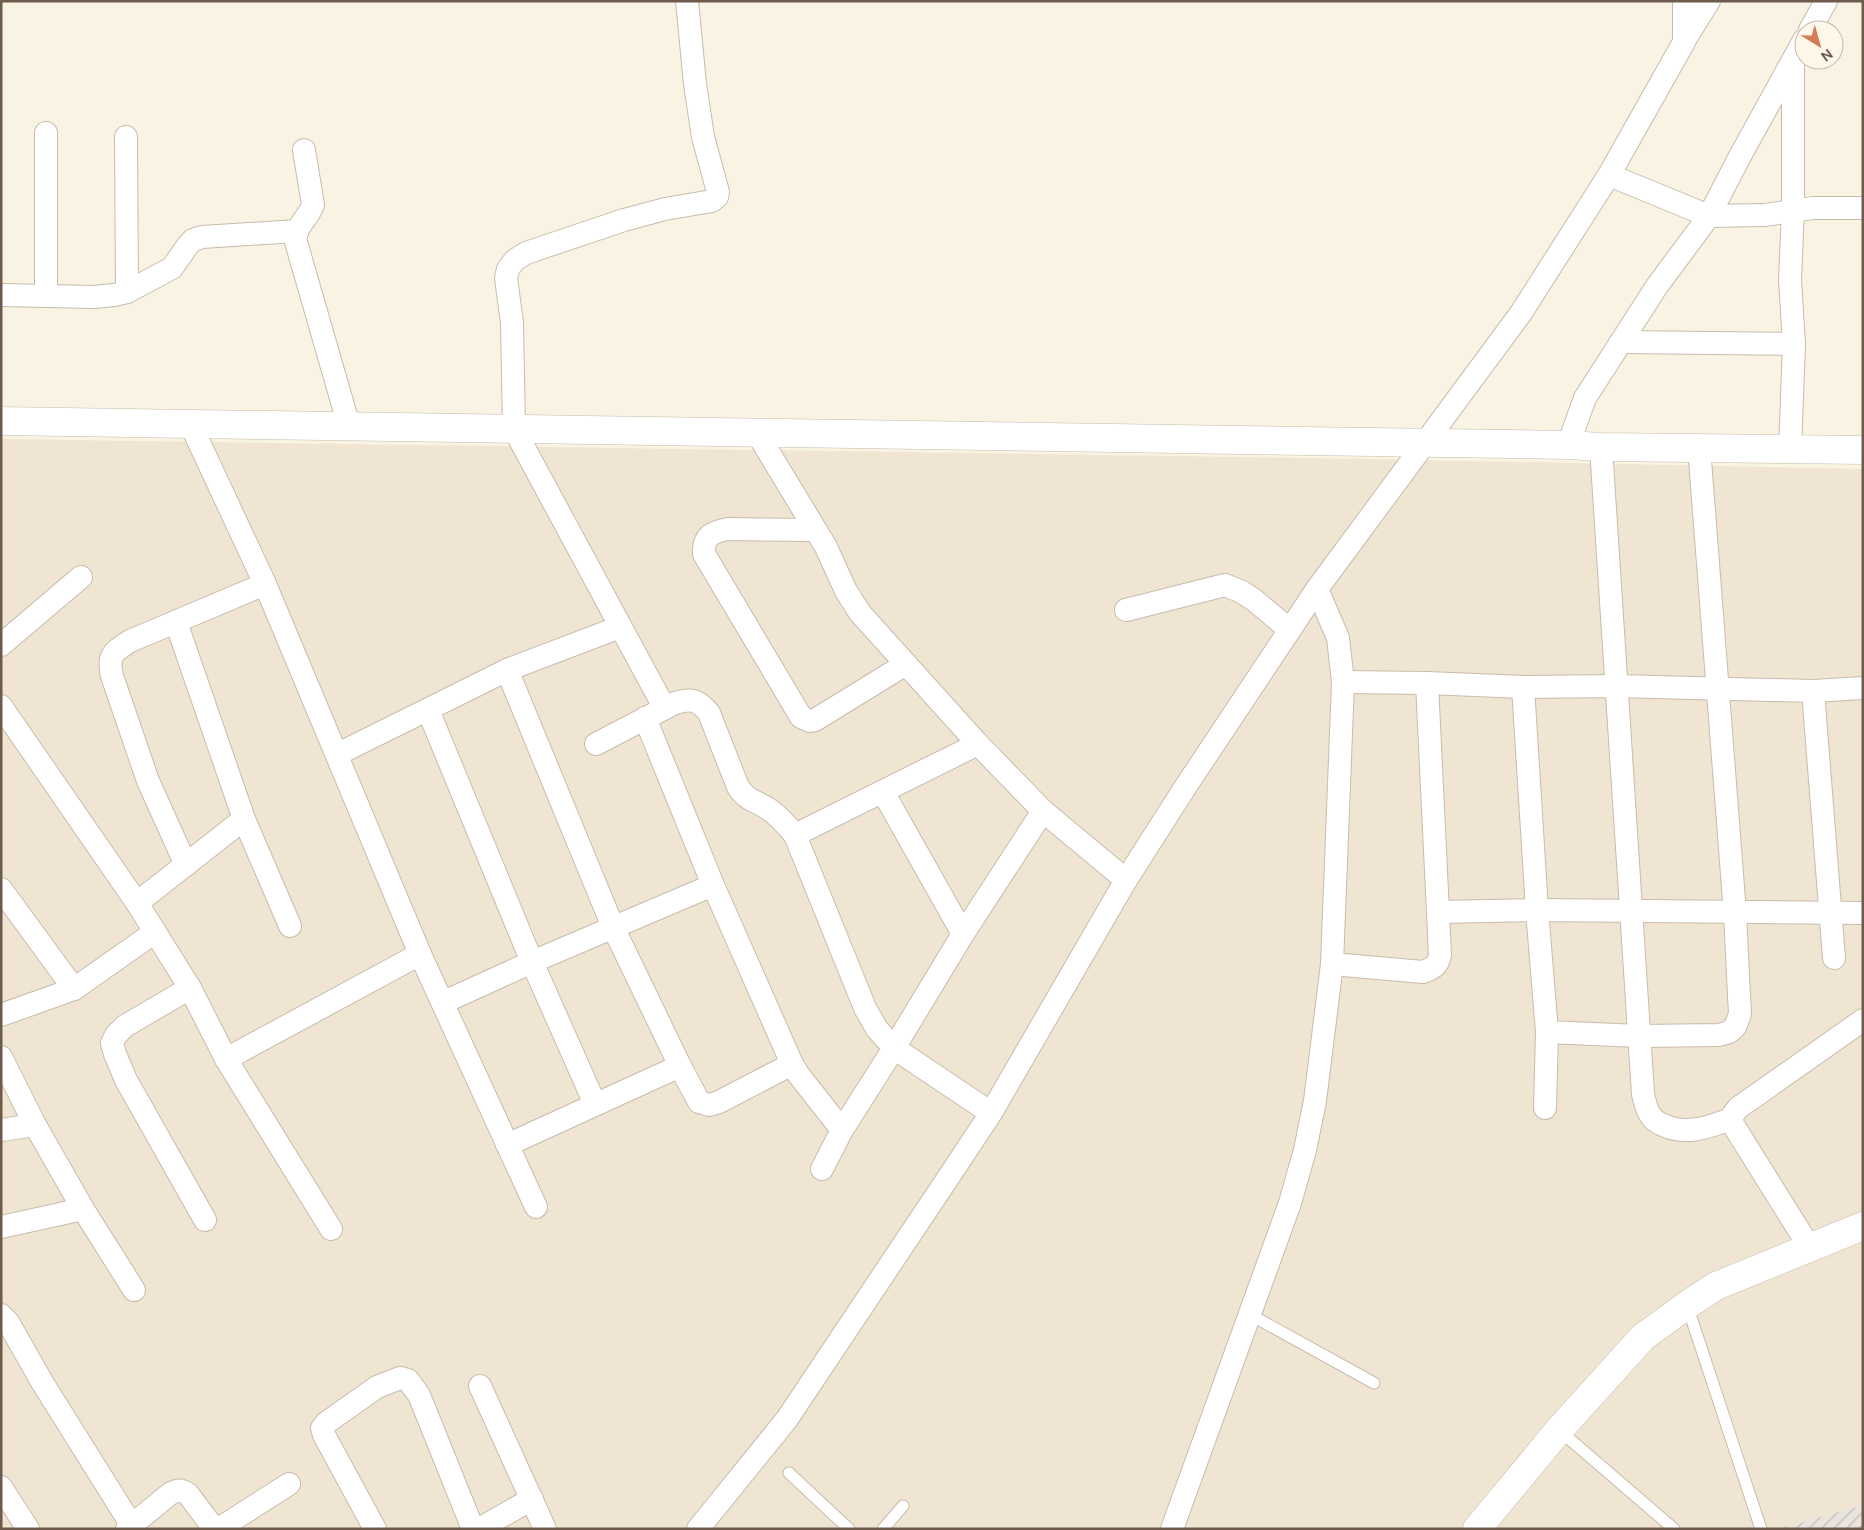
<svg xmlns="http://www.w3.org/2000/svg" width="1864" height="1530" viewBox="0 0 1864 1530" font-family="'DM Sans',sans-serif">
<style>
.residential{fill:#f0e5d3}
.industrial{fill:url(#industrial-furrows)}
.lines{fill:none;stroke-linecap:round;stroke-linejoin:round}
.service-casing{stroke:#c9bbab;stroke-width:13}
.minor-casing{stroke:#c9bbab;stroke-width:24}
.tertiary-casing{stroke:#c9bbab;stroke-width:29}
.service{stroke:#fff;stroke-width:11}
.minor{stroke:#fff;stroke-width:22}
.tertiary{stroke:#fff;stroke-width:28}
</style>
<defs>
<pattern id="industrial-furrows" width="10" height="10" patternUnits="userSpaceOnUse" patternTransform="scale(1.25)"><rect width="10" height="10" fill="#e9e4de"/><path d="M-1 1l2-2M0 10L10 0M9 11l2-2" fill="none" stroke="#c1bcb6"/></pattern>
</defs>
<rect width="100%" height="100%" fill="#f9f3e4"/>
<path class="residential" d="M1 439 1370 459 1863 469V1529H1Z"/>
<path class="industrial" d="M1863 1505V1529H1778Z"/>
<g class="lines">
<g class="service-casing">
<g id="service">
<path d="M1687 1305 1761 1529"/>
<path d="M1249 1314 1374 1383"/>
<path d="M1559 1430 1674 1529"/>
<path d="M789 1473 849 1529"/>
<path d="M883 1529 903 1506"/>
</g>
</g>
<g class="minor-casing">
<g id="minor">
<path d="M1810 30 1826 1"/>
<path d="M1684 41 1709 1"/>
<path d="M126 137 127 292"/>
<path d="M304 150 313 205C308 219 294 227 296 242L349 426"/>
<path d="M1609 175 1709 216 1765 215 1813 208H1863"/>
<path d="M1 295 94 297 114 295 127 292 172 268 188 245 193 240 202 237 297 231"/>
<path d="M46 296V133"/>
<path d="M1621 342 1794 344"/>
<path d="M190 423 265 584 420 954 536 1207"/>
<path d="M757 433 826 547 846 591 860 613 978 744"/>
<path d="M1568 445 1585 398 1657 286 1709 216 1739 158 1804 40"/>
<path d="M1601 447 1643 1094C1645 1102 1646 1110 1651 1116 1654 1121 1658 1123 1663 1125 1687 1136 1708 1127 1731 1119"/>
<path d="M1790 449 1794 344 1790 280 1793 210V62"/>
<path d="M815 530 728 529C712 532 703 536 704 554L801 717 810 721 815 720 906 664"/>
<path d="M1126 610 1225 585 1242 592 1254 600 1290 630"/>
<path d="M176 622 244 819 290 926"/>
<path d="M1 645 81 577"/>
<path d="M507 670 613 927 680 1066"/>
<path d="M1343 682 1427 683 1523 687 1617 686 1813 691 1863 688"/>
<path d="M1523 687 1537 910 1547 1032 1545 1108"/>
<path d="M1813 691 1834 958"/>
<path d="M1 706 137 903 190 988 226 1059 331 1229"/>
<path d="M664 707 514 429 512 323 506 278 508 269 515 260 526 253 624 220 665 209 712 201 717 197 718 192 703 137 695 84 687 1"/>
<path d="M428 710 532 962 595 1104"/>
<path d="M645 718 713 885 792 1064 798 1074 842 1130"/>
<path d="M596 744 675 703C692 698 698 700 709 713L738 787C749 803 756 800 770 810 780 817 787 826 795 835L865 1008 877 1029 894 1048 991 1113"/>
<path d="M338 754 507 670 620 627"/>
<path d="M883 792 963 934"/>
<path d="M795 835 978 744 1043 811 1126 880"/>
<path d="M186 865 148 781 112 676C107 654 114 652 130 641L265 584"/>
<path d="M1 889 74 989"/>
<path d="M137 903 244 819"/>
<path d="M1438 912 1537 910 1863 913"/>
<path d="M1332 964 1423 972C1433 968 1438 966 1440 955L1427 683"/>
<path d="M190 988 125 1026 116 1035 112 1043 115 1054 126 1080 205 1220"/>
<path d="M444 1002 532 962 713 885"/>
<path d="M1 1015 74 989 155 932"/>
<path d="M1547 1032 1639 1036 1719 1035 1729 1032 1735 1027 1740 1014 1739 996 1735 913 1699 447"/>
<path d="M1 1057 35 1125 83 1209 134 1290"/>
<path d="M226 1059 420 954"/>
<path d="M1 1130 35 1125"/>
<path d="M507 1145 680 1066 699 1102 709 1105 719 1102 792 1064"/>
<path d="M822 1169 842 1130 894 1048 963 934 1043 811"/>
<path d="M1 1227 83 1209"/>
<path d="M1810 1248 1732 1123V1116L1738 1108 1863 1020"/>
<path d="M1 1315 8 1322 42 1382 134 1529"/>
<path d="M480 1386 545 1529"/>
<path d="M1 1487 28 1529"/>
<path d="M127 1529 171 1493C178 1490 181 1489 188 1494L212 1526 216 1528 225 1525 289 1484"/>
<path d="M375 1529 324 1435 322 1428 326 1423 377 1387 400 1378 408 1380 419 1395 473 1529"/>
<path d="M479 1529 532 1499"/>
<path d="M698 1529 787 1419 948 1178 991 1113 1126 880 1186 786 1317 589 1521 313 1609 175 1684 42V1"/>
<path d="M1172 1529 1290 1203 1305 1150 1315 1101 1332 964 1343 682 1338 638 1317 589"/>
</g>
</g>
<g class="tertiary-casing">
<g id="tertiary">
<path d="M1 421C523 425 1046 441 1568 445L1601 447 1863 450"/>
<path d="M1477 1529 1559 1430 1643 1337 1687 1305 1716 1286 1863 1226"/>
</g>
</g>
<use href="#service" class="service"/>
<use href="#minor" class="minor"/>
<use href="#tertiary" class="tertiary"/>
</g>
<rect width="1864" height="1530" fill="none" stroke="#6f5b4c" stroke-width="5"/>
<g transform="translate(1819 45) rotate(143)"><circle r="24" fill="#fdf7e9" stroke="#c4b9aa"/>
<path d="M0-4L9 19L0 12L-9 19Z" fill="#d67c56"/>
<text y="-8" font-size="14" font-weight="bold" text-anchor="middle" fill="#6f5b4c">N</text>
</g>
</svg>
